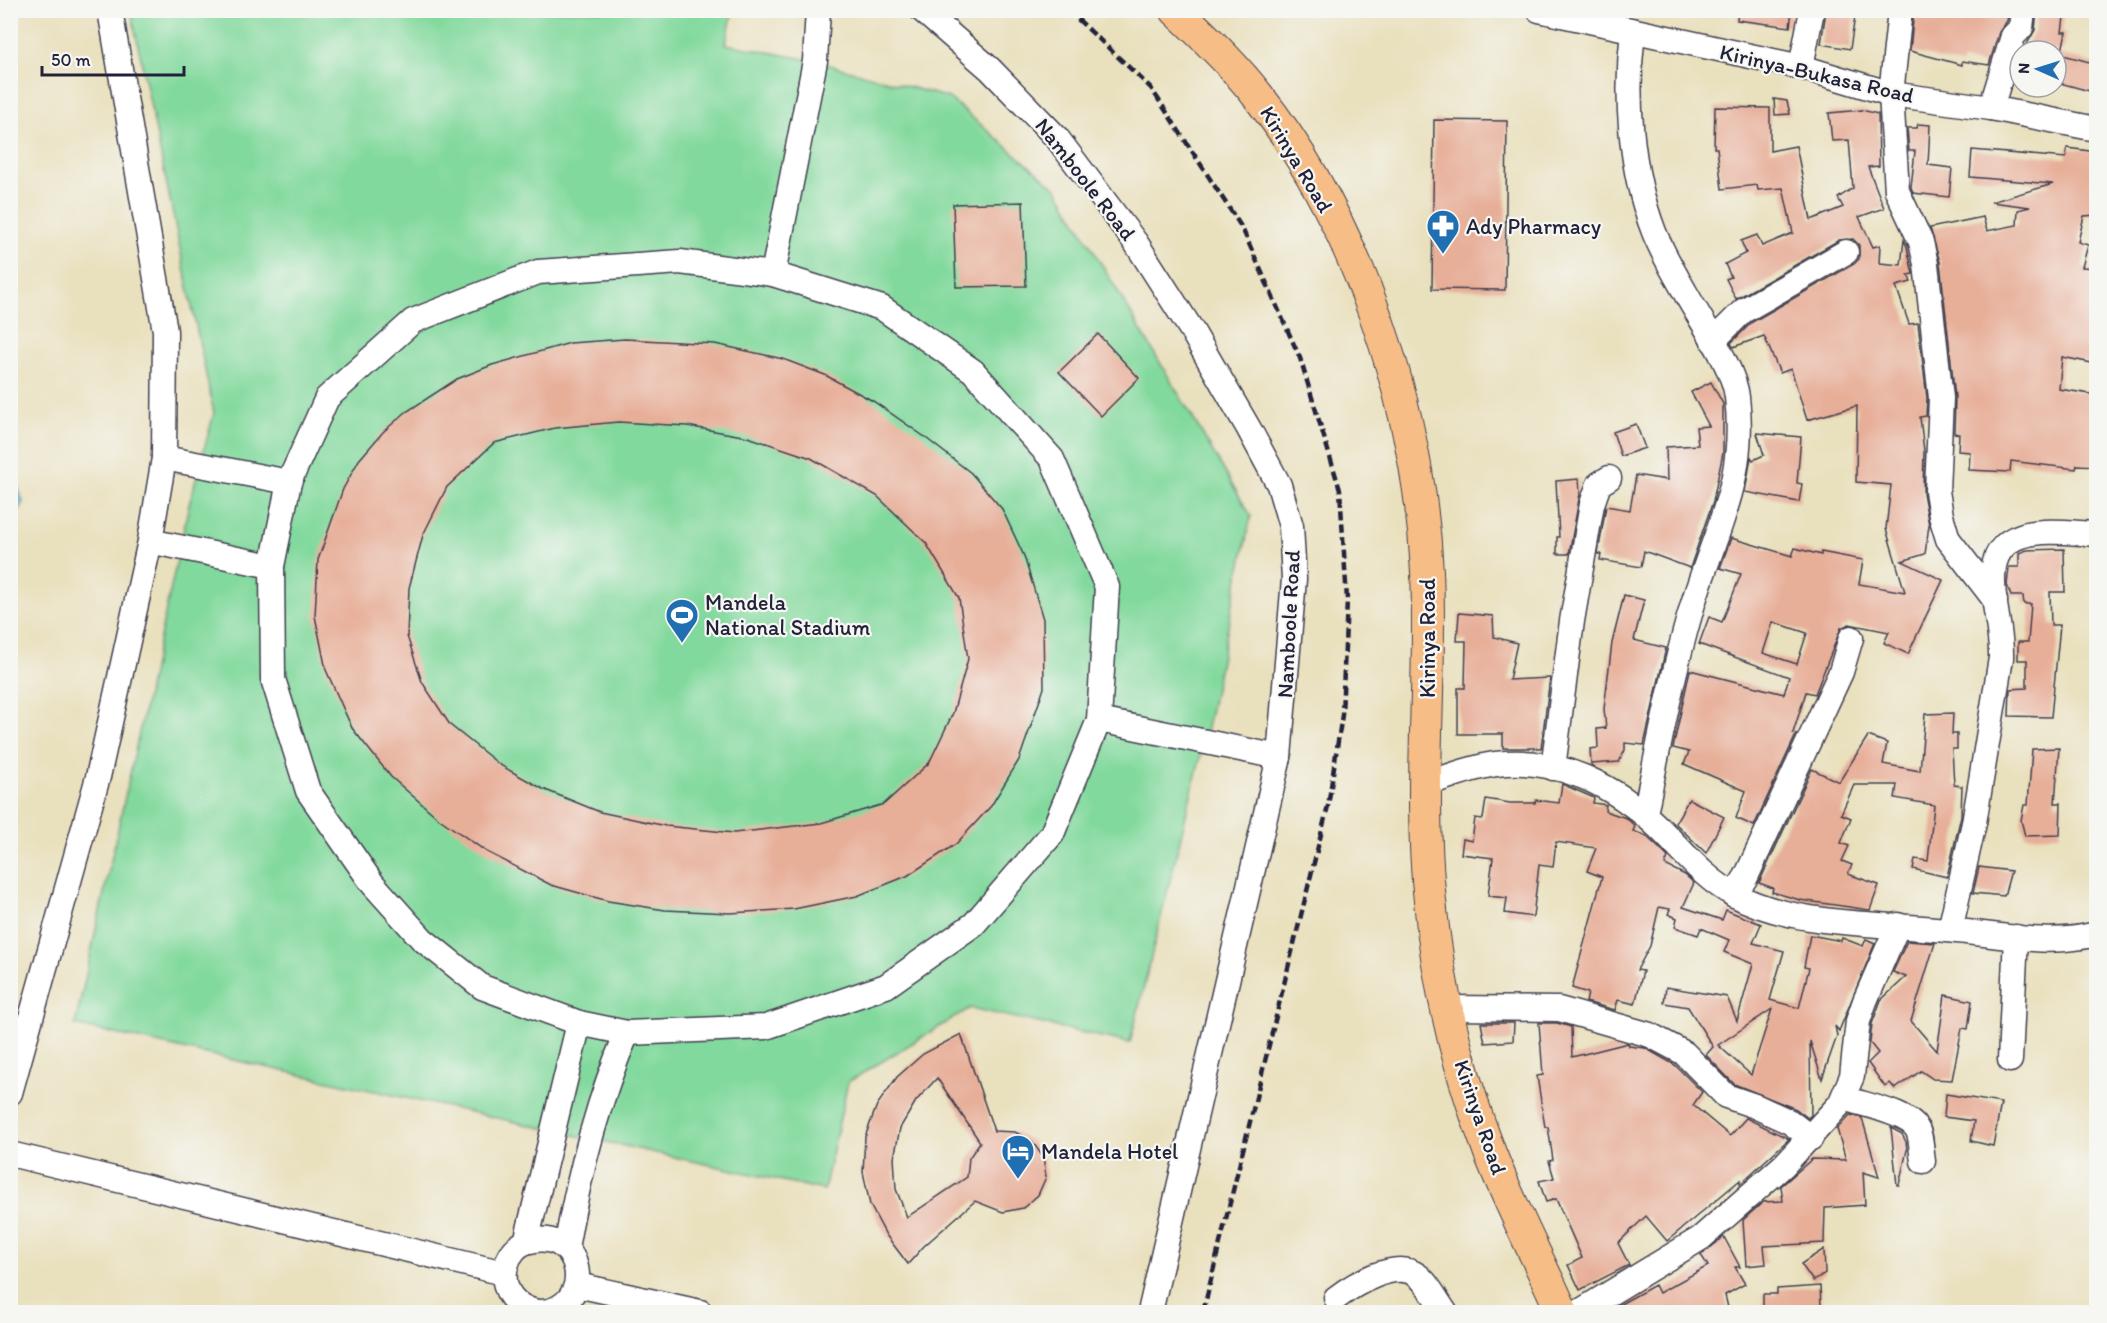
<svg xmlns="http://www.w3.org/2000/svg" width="2107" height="1323" viewBox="0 0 2107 1323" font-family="Itim,sans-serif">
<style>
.green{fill:#82d99d;stroke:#527e6c;stroke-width:1.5}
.water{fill:#5dc0db;stroke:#40718b;stroke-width:1.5}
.building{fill:#e7ae98;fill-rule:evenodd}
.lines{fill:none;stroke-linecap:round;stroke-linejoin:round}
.minor-casing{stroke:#403e4e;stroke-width:27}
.major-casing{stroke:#403e4e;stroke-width:34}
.minor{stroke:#fff;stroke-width:24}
.major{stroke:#f6be86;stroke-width:32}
.rail{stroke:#22223b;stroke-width:4.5;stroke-dasharray:9 4.5;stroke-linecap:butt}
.labels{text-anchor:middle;stroke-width:4.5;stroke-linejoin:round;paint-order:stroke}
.street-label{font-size:22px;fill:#22223b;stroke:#f6f6f2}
.poi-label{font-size:22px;fill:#22223b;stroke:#f6f6f2;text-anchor:start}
</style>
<rect width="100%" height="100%" fill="#f6f6f2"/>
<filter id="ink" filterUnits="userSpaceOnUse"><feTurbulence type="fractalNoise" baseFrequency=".0167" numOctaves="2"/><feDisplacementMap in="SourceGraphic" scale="12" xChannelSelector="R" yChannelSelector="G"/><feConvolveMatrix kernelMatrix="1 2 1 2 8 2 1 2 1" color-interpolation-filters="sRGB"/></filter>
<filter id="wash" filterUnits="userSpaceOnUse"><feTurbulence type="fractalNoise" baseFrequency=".008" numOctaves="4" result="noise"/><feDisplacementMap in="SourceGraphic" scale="24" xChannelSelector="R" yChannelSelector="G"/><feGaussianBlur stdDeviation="1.35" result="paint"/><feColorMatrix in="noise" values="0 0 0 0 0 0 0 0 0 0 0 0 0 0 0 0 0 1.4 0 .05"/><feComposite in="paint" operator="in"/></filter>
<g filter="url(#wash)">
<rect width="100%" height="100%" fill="#e9e0bd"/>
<path class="green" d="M131 11H733L726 44 815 61 949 98 1057 189 1251 516 1204 742 1130 1043 970 1008 848 1082 824 1190 75 1025 189 505 214 413Z"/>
<path class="water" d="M10 466 23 502 12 524H10Z"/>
<g id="blocks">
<g class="building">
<path d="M1738 10H1792L1790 27 1737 20Z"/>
<path d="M1914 10 1972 13 1973 10H2009L2007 21 1999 32 1989 65 1962 61V65L1910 51Z"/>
<path d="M2037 10H2065L2062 32H2066L2062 51H2023L2035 30Z"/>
<path d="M1826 11 1855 16 1850 49 1821 44Z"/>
<path d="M2056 53 2097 64V93L2056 82Z"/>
<path d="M1774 99 1787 101 1790 114 1775 115Z"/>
<path d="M1715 107 1770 108V151L1796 146 1811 220 1843 207 1838 198 1853 188 1849 140 1832 141 1829 113 1862 110 1878 114 1879 166 1868 167 1884 208 1859 217 1873 247 1880 245 1879 263 1901 265 1904 240 1907 247 1913 274 1908 275 1911 282 1896 286 1909 324 1918 323 1927 398 1926 416 1920 417 1924 451 1923 493 1929 525 1925 554 1902 561 1943 580 1908 654 1884 643 1889 632 1849 624 1841 628 1815 694 1806 692 1793 733 1796 735 1754 826 1736 818 1746 791 1684 764 1689 752 1673 748 1690 670 1784 694 1789 677 1699 644 1709 617 1722 622 1741 574 1720 568 1731 538 1792 556 1795 548 1821 555V552L1863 560 1859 584 1905 592 1886 529 1891 485 1856 482 1857 406 1807 420 1791 369 1780 373 1764 336 1733 347 1731 343 1752 322 1854 264 1859 259V245L1853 239 1839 240 1736 299 1726 279 1731 277 1725 264 1746 253 1741 241 1757 235 1762 246 1793 233 1783 188 1758 190 1757 185 1722 189 1717 148H1714ZM1773 622 1807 633 1797 664 1763 653Z"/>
<path d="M1434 120 1507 121 1505 290 1432 289Z"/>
<path d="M1918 124 1930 125 1928 165 1952 168 1949 197 1913 193 1911 187 1915 151H1909L1907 128H1917Z"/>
<path d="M2067 148 2097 152V215L2084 216 2078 242 2088 245 2082 267 2097 268V364L2062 357 2059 389 2097 395V466L2077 465 2076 469 2011 461 2010 472 1969 470 1970 452 1958 451 1959 434 1954 433 1955 397 1940 262 1930 228 1983 217 1987 231 2017 225 2018 210 2030 207 1991 202 2053 184 1970 177 1972 150 2066 158Z"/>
<path d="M1023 202 1026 286 956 287 953 204Z"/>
<path d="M1098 334 1139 378 1101 416 1059 372Z"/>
<path d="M625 339 715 344 783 359 825 375 873 401 922 435 971 473 1002 509 1024 556 1043 619 1044 688 1019 760 991 806 956 844 907 876 857 896 794 909 730 913 665 910 608 901 551 885 487 852 438 818 391 777 352 728 326 670 315 616 318 560 343 489 359 460 383 432 406 412 457 379 492 365 570 343ZM618 422 687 426 748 437 811 458 877 496 926 543 959 598 968 659 953 713 929 763 884 804 821 823 734 833 666 826 600 812 543 789 500 765 450 725 422 682 407 636 409 588 423 535 447 487 494 443 555 428Z"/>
<path d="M1711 382 1723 404V453L1713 501 1690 568 1644 551 1641 567 1600 560 1601 554H1598L1606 506 1630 510 1636 475 1667 480 1666 447 1698 445 1696 427 1709 426 1691 392Z"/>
<path d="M1636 424 1645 448 1621 456 1613 432Z"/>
<path d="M1757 433 1801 437 1797 483 1802 484 1799 502 1745 492 1751 457 1753 460 1764 455Z"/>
<path d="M1579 479 1580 494 1569 554H1557V537H1559L1556 481Z"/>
<path d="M2064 549 2065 592H2050L2051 625H2060L2051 717 2009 716 2010 689 2027 688V660H2018V642H2028L2031 604H2024L2023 596H2011L2007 585 2009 567H2019V553L2027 550Z"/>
<path d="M1624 595 1644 600 1634 640 1666 648 1644 745 1625 743V750L1619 762 1591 764 1590 749 1598 748 1597 729 1606 728 1604 709 1612 643Z"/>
<path d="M1459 613 1493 616 1494 637 1517 643 1509 680 1550 678 1541 748H1503V734H1458V688H1465L1466 641H1457Z"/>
<path d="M1953 713 1952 734H1957V749H1952L1954 785 1962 786 1961 816 1947 877 1913 869 1915 859 1928 861 1934 805 1895 798 1897 785H1854L1841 814 1851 818 1841 843 1849 846 1842 861 1852 865 1848 874 1879 885 1870 910 1800 900 1772 892 1773 888 1759 883 1812 769 1839 782 1868 736 1887 743 1883 764 1920 771 1925 714Z"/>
<path d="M2059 748 2055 803H2061L2060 835 2025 836 2021 820 2024 805H2028L2032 749Z"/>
<path d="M1562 784 1594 798 1593 803 1606 805 1605 811 1626 818 1635 826 1633 831 1646 836 1658 847 1668 857 1665 865 1685 875 1694 883 1683 907 1722 920 1726 910 1761 924 1753 943 1784 951 1770 1000 1799 1008 1809 968 1804 967 1810 935 1841 941 1842 938 1863 946 1866 939 1875 943 1839 1031 1835 1026 1837 1036 1822 1079 1810 1041 1811 1115 1808 1118 1796 1109 1734 1084 1706 1055 1713 1047 1688 1007 1664 1003 1666 987 1727 997 1737 1021 1753 964 1724 952 1729 940 1701 928 1698 935 1675 927 1677 918 1668 914 1670 909 1659 907 1650 946 1637 970 1643 971 1635 1004 1618 1000 1615 1010 1586 1002 1588 993 1572 988 1602 877 1587 871 1596 848 1556 842 1553 867 1539 865 1533 917 1505 913 1507 898 1488 896 1493 858 1461 854 1463 839 1472 841 1475 818 1483 819 1486 799 1510 803H1535L1536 800 1559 803ZM1772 1009 1751 1075 1718 1045Z"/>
<path d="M1689 799 1724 817 1706 853 1675 823Z"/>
<path d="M1979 867 2011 871 2004 896 1973 893Z"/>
<path d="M1907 941 1935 943 1911 1021 1937 1051 1945 995 1972 1001 1968 1029 1962 1028 1952 1080 1933 1079 1921 1071 1895 1089 1890 1083 1885 1087 1868 1063 1878 1053 1870 1043 1872 1024 1881 1000 1906 977 1893 972Z"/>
<path d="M1481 1023H1514L1513 1041 1485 1043Z"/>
<path d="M1539 1023H1557L1571 1027 1572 1057 1628 1043 1629 1046 1645 1048 1675 1065 1702 1092 1693 1105 1730 1136 1746 1118 1789 1139 1740 1184V1180L1667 1241 1646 1216 1618 1243 1629 1265 1580 1290 1568 1265 1582 1258 1556 1199 1546 1202 1539 1181 1554 1178 1549 1161 1553 1160 1548 1127H1545L1537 1076 1543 1075Z"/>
<path d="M961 1034 994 1131 1015 1132 1032 1141 1043 1157 1046 1177 1038 1195 1023 1208 1003 1212 975 1201 924 1246 908 1264 886 1235 870 1205 863 1172 865 1137 877 1105 897 1077 923 1054ZM937 1078 980 1142 969 1158 967 1177 907 1217 896 1189 894 1158 900 1128 916 1101Z"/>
<path d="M1946 1094 2001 1103 1993 1146 1971 1141 1974 1121 1944 1117Z"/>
<path d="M1850 1115 1862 1118 1879 1177 1863 1172 1865 1205 1825 1208 1824 1243 1764 1246 1766 1264 1746 1266 1743 1220 1763 1202 1783 1201 1781 1186 1812 1159 1846 1160 1837 1129Z"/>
<path d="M1891 1128 1902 1134 1906 1142 1907 1150 1899 1185H1897Z"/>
<path d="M1724 1237 1740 1267H1735L1745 1284 1725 1295 1729 1312H1606L1655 1285 1659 1293 1708 1266 1701 1255Z"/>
<path d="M1824 1249 1825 1273 1813 1281 1801 1264Z"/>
<path d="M1820 1286 1821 1306 1814 1307V1312L1763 1311V1294H1777V1289Z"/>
</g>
</g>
</g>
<g filter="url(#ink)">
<use href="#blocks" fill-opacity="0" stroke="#403e4e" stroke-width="1.5"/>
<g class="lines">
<g class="minor-casing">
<g id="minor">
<path d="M922 10 990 69 1057 138 1136 243 1191 329 1249 429 1279 485 1291 526 1294 579 1279 757 1150 1312"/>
<path d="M1539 10 1801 67 1891 94 1991 108 2096 129"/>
<path d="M1900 10 1891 94 1897 191 1921 242 1926 264 1941 398 1937 491 1941 516 1948 539 1995 600"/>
<path d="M1633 31C1625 96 1630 170 1654 232 1662 252 1674 273 1685 292 1700 320 1734 367 1737 397 1747 481 1715 530 1692 607 1672 675 1659 744 1645 814"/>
<path d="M1801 67 1812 10"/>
<path d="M1991 108 2013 36 2021 28 2023 10"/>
<path d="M773 274 815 61 818 10"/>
<path d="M1713 341 1743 311 1846 252"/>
<path d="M154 542 272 566 273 679 308 791 372 883 422 939 482 987 579 1023 627 1033 766 1027 886 986 974 924 1052 834 1099 720 1107 587 1052 459 973 371 882 308 773 274 680 262 538 272 413 321 327 398 289 482 164 458"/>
<path d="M272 566 289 482"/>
<path d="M1099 720 1279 757"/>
<path d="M1553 768 1572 621 1592 504 1599 484 1609 478"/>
<path d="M1426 784C1448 777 1472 767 1496 764 1557 756 1616 786 1659 828 1683 851 1703 878 1733 894 1793 927 1881 923 1947 930 1996 934 2048 947 2096 934"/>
<path d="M1734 895 1746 877 1841 672 1851 638"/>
<path d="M1950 930 1974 823 2001 658C2002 631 1993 607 1993 581 1991 520 2055 532 2096 534"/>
<path d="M1448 1008 1559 1009 1650 1035 1684 1053 1726 1096 1755 1106 1790 1122 1811 1138"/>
<path d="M2010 1060 2016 937"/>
<path d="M10 1093 98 777 150 541 164 458 165 331 110 10"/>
<path d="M1844 1098C1863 1105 1907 1112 1917 1129 1922 1137 1921 1151 1923 1161"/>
<path d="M10 1154 504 1273"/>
<path d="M526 1242 579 1023"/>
<path d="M566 1248C579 1174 597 1102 627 1033"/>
<path d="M577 1285 700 1312"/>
<path d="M1336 1298C1353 1285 1395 1259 1417 1275 1428 1283 1437 1301 1445 1312"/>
<path d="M538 1312C515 1308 500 1290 506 1266 509 1254 518 1243 530 1241 584 1228 596 1307 542 1312"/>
<path d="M1579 1312 1701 1238 1784 1165 1840 1104 1852 1076 1858 1021 1865 1001 1898 925"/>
</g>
</g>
<g class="major-casing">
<path id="major" d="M1176 10C1205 37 1234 65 1258 96 1359 224 1419 410 1427 572 1432 681 1418 792 1430 901 1438 986 1459 1073 1490 1153 1511 1207 1539 1260 1562 1312"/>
</g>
<use href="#minor" class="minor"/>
<use href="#major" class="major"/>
<path class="rail" d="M1068 10 1151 88 1242 228 1300 358 1340 490 1347 600 1342 715 1328 806 1203 1312"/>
</g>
</g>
<defs>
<g id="pharmacy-pin" transform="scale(1.725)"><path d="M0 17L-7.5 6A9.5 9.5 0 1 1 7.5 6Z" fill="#1f6fb2" stroke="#f6f6f2"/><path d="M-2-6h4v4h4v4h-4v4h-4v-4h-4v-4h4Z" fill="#fff"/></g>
<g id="stadium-pin" transform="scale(1.725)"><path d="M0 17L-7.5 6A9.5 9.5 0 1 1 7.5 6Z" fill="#1f6fb2" stroke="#f6f6f2"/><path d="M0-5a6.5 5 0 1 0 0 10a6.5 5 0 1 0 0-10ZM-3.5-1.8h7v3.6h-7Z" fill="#fff"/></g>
<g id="hotel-pin" transform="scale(1.725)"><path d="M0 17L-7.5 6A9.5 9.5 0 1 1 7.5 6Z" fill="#1f6fb2" stroke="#f6f6f2"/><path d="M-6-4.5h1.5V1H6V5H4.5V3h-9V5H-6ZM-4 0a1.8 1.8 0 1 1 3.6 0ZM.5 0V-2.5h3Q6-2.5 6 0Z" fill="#fff"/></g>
</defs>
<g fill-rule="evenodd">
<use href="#pharmacy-pin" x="1443" y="226"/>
<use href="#stadium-pin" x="682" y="615"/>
<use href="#hotel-pin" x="1018" y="1151"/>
</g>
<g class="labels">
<g class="street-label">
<text transform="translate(1817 73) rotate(13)" y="8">Kirinya-Bukasa Road</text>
<text transform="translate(1297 159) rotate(59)" y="8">Kirinya Road</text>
<text transform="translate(1086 179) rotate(52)" y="8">Namboole Road</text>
<text transform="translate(1288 624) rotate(-87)" y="8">Namboole Road</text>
<text transform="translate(1427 638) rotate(-90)" y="8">Kirinya Road</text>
<text transform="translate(1481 1117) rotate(71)" y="8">Kirinya Road</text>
</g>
<g class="poi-label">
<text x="1466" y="234">Ady Pharmacy</text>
<text x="705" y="610">Mandela<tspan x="705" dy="25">National Stadium</tspan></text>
<text x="1041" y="1159">Mandela Hotel</text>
</g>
</g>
<rect width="2107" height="1323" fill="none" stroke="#f6f6f2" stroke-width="36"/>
<g transform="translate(2038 69) rotate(273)"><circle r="28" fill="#f6f6f2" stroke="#a1a1a9" stroke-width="1.5"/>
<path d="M0-4.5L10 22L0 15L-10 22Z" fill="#1f6fb2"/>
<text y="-9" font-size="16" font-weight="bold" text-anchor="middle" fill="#22223b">N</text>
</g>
<path d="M42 66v9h142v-9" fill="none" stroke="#22223b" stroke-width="3"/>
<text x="51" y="66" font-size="18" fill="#22223b" stroke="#f6f6f2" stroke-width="4.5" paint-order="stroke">50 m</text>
</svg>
